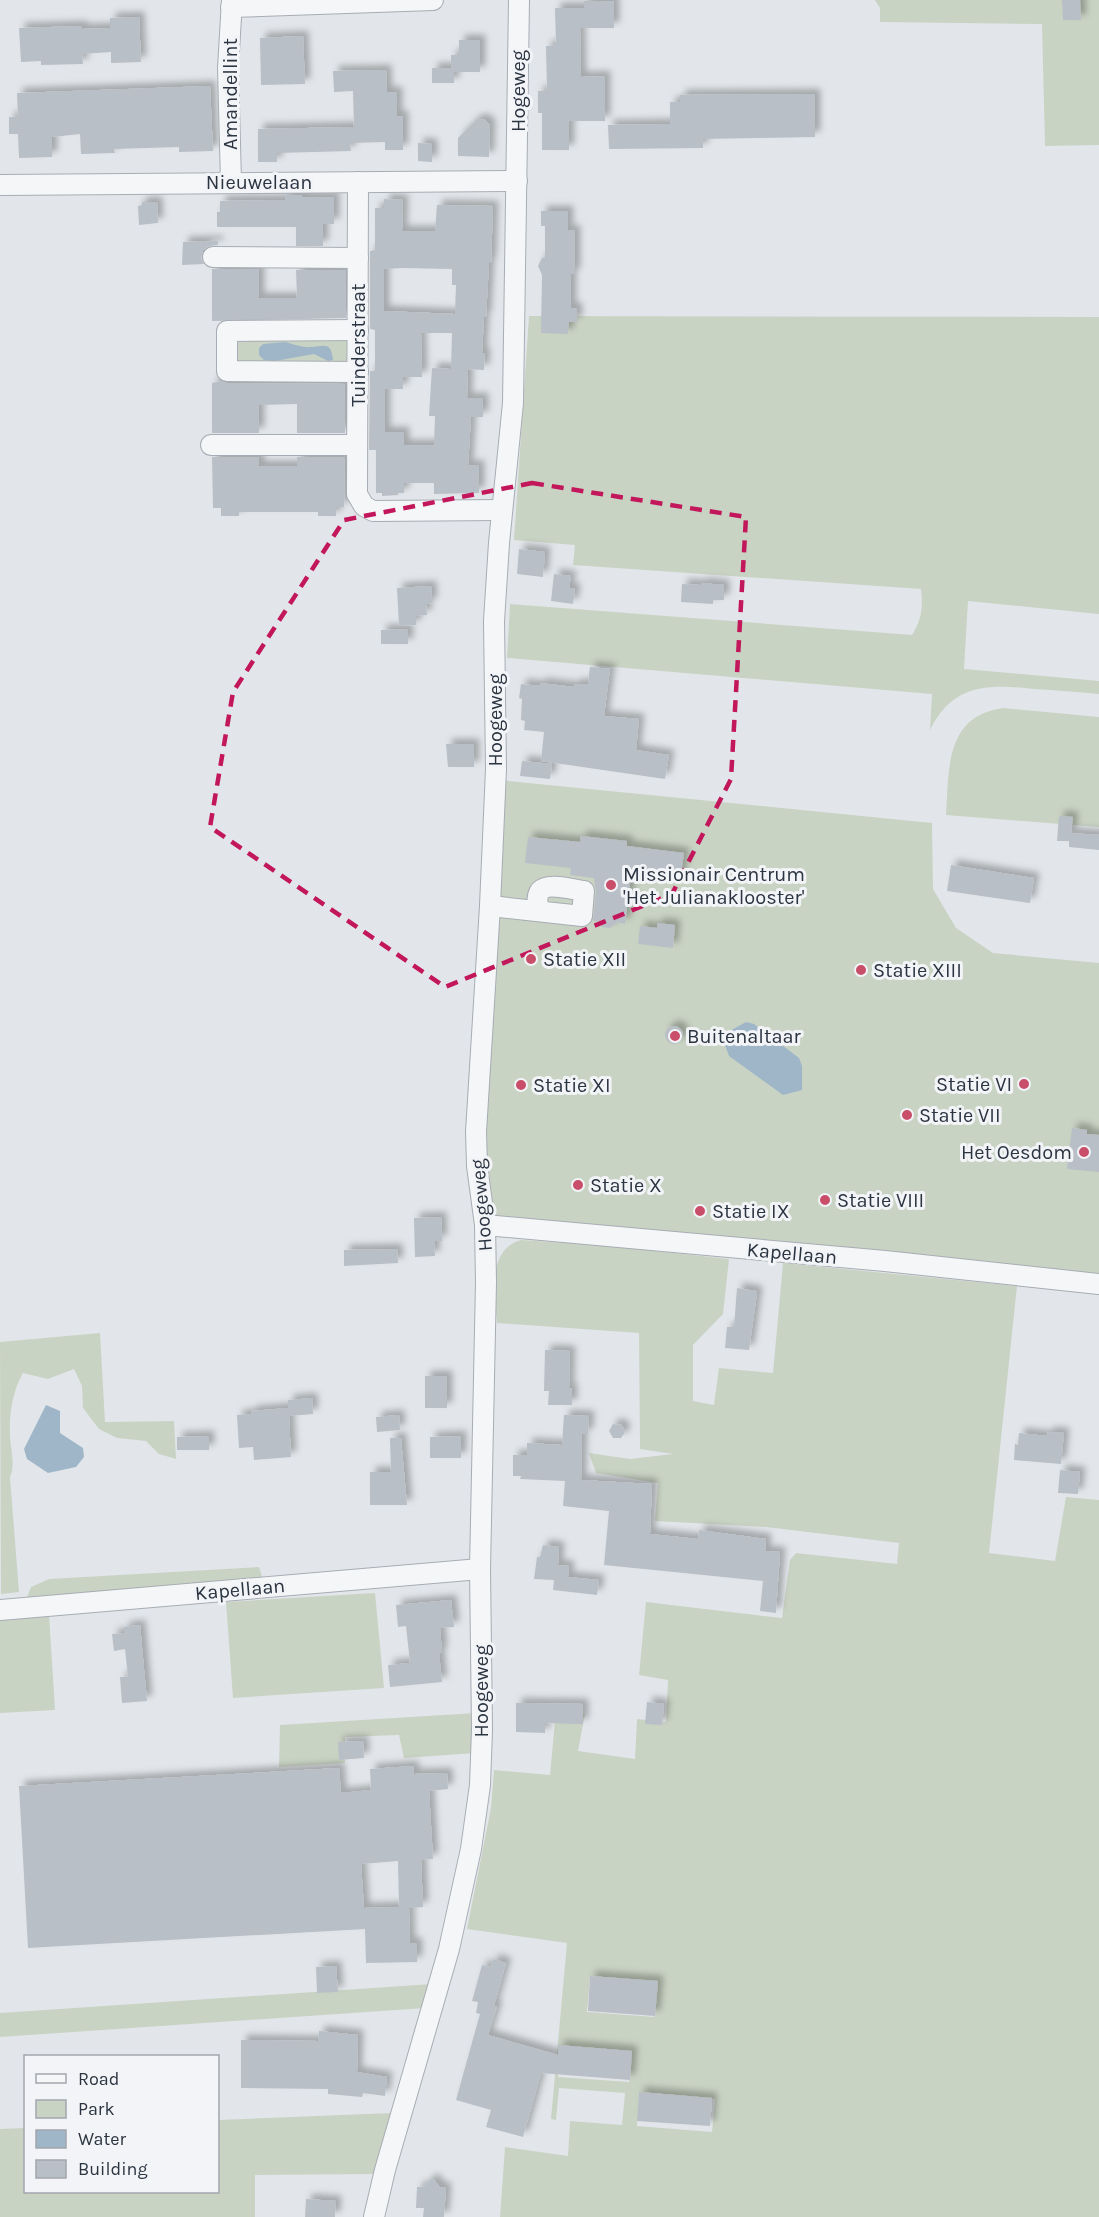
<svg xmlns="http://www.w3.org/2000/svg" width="1099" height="2217" viewBox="0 0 1099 2217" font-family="Karla,sans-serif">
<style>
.green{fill:#c9d3c4;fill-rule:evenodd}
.water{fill:#9fb6c8}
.building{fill:#b9bfc6;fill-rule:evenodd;filter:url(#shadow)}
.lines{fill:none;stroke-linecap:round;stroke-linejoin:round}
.minor-casing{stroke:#a7adb4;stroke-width:22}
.minor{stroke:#f5f6f8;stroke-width:20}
.marked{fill:none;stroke:#c2185b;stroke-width:4.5;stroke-dasharray:12 8;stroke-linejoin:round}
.poi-dot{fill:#c84e69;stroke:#f2f4f7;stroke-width:2}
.labels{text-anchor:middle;stroke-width:6;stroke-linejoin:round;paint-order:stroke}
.street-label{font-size:20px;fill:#2b3441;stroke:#f2f4f7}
.poi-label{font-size:20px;fill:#2b3441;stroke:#f2f4f7;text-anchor:start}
</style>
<defs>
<filter id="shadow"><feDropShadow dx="5.5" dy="-5.5" stdDeviation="3" flood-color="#0004"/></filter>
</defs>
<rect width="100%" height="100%" fill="#e2e6ea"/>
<g class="green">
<path d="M875 0H1099V145L1045 146 1042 24 880 22V8Z"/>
<path d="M529 316 1099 317V614L968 601 964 669 1099 681V694C1077 692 1055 690 1034 689 987 684 953 684 930 730L932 694 507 658 510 604 912 635C922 619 923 607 921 589L573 565 575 545 514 540Z"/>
<path d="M348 333 350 368 238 366V336Z"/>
<path d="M1003 708 1099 717V827L946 815C949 769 945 716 1003 708Z"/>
<path d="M499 780 932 823 933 889 956 928 993 953 1099 963V1282L489 1216 482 1134Z"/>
<path d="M521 1240 599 1245 729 1259 723 1314 693 1345V1401L714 1405 719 1368 773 1373 783 1263 1017 1286 989 1553 1055 1561 1066 1497 1099 1500V2217H500L505 2147 568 2156 570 2121 622 2125 625 2093 559 2088 556 2120 551 2119 567 1943 467 1929 491 1808 494 1770 550 1775 556 1711 585 1714 578 1751 635 1759 637 1719 666 1722 668 1680 639 1675 646 1602 782 1618 790 1560 796 1553 897 1564 899 1543 766 1527 655 1521 658 1483 596 1473 589 1453 630 1459 673 1454 640 1449 639 1333 497 1323C495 1295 486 1250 521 1240ZM590 1976 657 1982 654 2017 587 2012ZM560 2048 631 2054 629 2082 558 2077ZM639 2093 715 2099 712 2132 637 2126Z"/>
<path d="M100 1333 105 1422 174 1421 176 1459 159 1454 146 1441 117 1438 99 1429 83 1408 82 1386 74 1369 48 1379 23 1373C13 1390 9 1413 10 1434 10 1448 16 1464 10 1477L19 1592 1 1594 0 1342Z"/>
<path d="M259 1567 263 1580 26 1600 31 1587 49 1579Z"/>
<path d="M375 1593 384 1688 233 1698 226 1602Z"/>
<path d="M49 1614 55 1710 0 1713V1619Z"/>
<path d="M476 1713V1753L404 1758 399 1735 345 1737V1763L279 1767 280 1725Z"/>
<path d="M432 1984 425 2008 0 2037V2013Z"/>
<path d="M392 2113 374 2174 255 2175V2217H0V2129L25 2128 26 2192H218V2120Z"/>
</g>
<g class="water">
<path d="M285 342C293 344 303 348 311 347 325 346 331 341 333 360L328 361 314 354 275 361 264 360 259 355V348L263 344Z"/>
<path d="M746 1022 754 1024 799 1058 802 1066V1090L783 1095 729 1056 724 1042 726 1033Z"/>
<path d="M46 1405 60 1411V1433L83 1448 84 1457 76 1467 48 1473 27 1459 24 1449Z"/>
</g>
<g class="building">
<path d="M1062 0H1080L1081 20H1063Z"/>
<path d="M584 1H614V28H580L581 77 605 76V121H569V150H542V113H538V91H547L546 46 556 45 555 8H584Z"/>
<path d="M139 17 141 62 111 63V52L82 54 83 64 41 65V61L21 62 19 28 82 26V29L110 28V18Z"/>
<path d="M303 36 305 84 261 85 260 38Z"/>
<path d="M459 40H480V72H454V83H432V68H451V55H459Z"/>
<path d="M386 70 387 92H397V116H403V150H385V142L350 143 351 151 277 153V162H258V129L354 127 353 91 334 92 333 71Z"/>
<path d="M210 86 213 151 179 152V147L114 149 115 153 81 154 80 134 52 137V157L19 158 18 134H9V117H18L17 93Z"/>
<path d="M815 94V137L703 139V148L609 149 608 125 670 124V102H680V95Z"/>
<path d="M477 119 485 120 490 125 489 157 458 156V138Z"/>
<path d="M418 143 432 144V162L418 161Z"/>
<path d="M285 195H302V197H334V224H323V246H296V227H217V212H220V201L285 200Z"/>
<path d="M384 199 403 200 402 231H435L437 205 493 206 491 263H489L486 317H484L482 353H485L484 370 468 369 467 398H483V417H471L468 466 479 465V493L434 494V483H404V493H398V495L382 496V493H376V450H369L370 371H375V330L370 329V251L375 250V208H384ZM403 268 452 269V285H456L455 314 384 311V269ZM421 333H452L451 369 432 368 429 416H435L434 445H404V432H385V389H403V377H422Z"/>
<path d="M142 202H157L158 223 139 225 138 206 142 205Z"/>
<path d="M541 211H568V231L575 230V274H571V308H577V322H569L568 334 541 333 542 275 538 266 542 258H545V226H541Z"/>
<path d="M218 241V245L208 246 203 250 201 258 204 264 182 265 183 242Z"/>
<path d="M212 269H259V298H297L296 270H346V318L212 321Z"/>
<path d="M221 381 227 383 345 384V433H297V404L259 405V433H212V383Z"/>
<path d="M212 457H259V466H297V457H345L344 507H336V516H318V512H239V516H221V508H213Z"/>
<path d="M519 549 545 552 543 577 517 574Z"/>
<path d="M554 574 571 576 569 588 575 589 573 604 551 601Z"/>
<path d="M701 583 724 585V600H713V604L681 602 682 584 701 585Z"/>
<path d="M431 586 432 603 426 604 427 615 416 616V625L399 626 397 588Z"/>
<path d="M408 629V644H381V630Z"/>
<path d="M590 667 610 669 604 716 639 719 636 750 669 755 665 779 541 761 544 732 524 730 525 721 521 720 522 699 519 698 521 684 540 686V683L574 687 575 684H588Z"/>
<path d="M446 744H474V767H448Z"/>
<path d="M522 761 552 764 550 779 520 776Z"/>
<path d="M1059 816 1073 817 1071 833 1099 835V850L1069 847V841H1057Z"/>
<path d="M581 836 627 841V846L684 853 680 880 631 875 625 924 617 922 610 928 602 927 598 921H593L596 892 594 878 570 875 571 868 525 863 528 837 580 842Z"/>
<path d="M951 865 1034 878 1030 903 947 891Z"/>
<path d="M657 923 675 925 673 948 638 944 640 926 657 928Z"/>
<circle cx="674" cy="1035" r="9"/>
<path d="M1072 1128 1087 1130V1134L1099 1135V1172L1067 1169Z"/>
<path d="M441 1217 442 1241H434L435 1256 415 1257 414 1218Z"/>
<path d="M397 1249 398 1263 344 1266V1250Z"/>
<path d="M737 1288 756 1291 757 1293 749 1350 725 1348 727 1327H734Z"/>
<path d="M545 1350 570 1351 569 1388 572 1389V1405H548L549 1391H544Z"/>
<rect x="425" y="1376" width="22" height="32"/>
<path d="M312 1398 313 1414 289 1416 291 1457 254 1460 253 1447 239 1448 237 1415 251 1414V1411L288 1408V1400Z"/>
<path d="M399 1415 400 1430 377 1432 376 1417Z"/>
<path d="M564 1415 589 1416 588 1434H582L581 1480 652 1484 650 1534 698 1539 699 1530 766 1539 765 1551 780 1552 776 1613 760 1611 763 1581 604 1565 609 1511 563 1506 565 1481 520 1479 521 1476H513V1455H527V1443L562 1445Z"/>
<path d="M613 1424 622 1425 625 1432 621 1438H613L609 1431Z"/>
<path d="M1048 1432 1064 1433 1061 1464 1014 1460 1015 1444 1018 1445 1019 1433 1047 1436Z"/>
<path d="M209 1436V1450H177V1437Z"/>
<path d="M461 1436V1458H430V1437Z"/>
<path d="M390 1438H401L407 1505H370V1472H391Z"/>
<path d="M1060 1470 1080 1472 1078 1494 1058 1493Z"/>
<path d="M543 1545 559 1547 558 1565 569 1566 568 1577 599 1580 597 1595 553 1590 554 1580 534 1579 537 1557H540Z"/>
<path d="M451 1600 454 1627 440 1628 442 1653H439L442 1682 390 1687 388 1665 410 1663 406 1626 398 1627 396 1605Z"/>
<path d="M140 1625 147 1701 122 1703 120 1677H128L125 1649 114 1651 112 1634 124 1633V1627Z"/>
<path d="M647 1702 664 1704 662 1725 645 1724Z"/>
<path d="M516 1703 583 1704V1724L545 1723V1733L516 1732Z"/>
<path d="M363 1741 364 1758 339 1760 338 1742Z"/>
<path d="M413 1766 414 1774 447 1773 448 1789 429 1791 433 1859 421 1860 423 1907 409 1908 410 1943H417V1962L366 1963 365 1929 28 1948 19 1786 339 1768 341 1793 371 1790 370 1769ZM398 1861 399 1907 364 1908 361 1864Z"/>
<path d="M493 1959 506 1963 494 2006H497L488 2035 558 2055V2045L632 2051 630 2080 541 2073 523 2137 486 2127 491 2110 456 2100 480 2014 476 2013 478 2002 472 2001 482 1965 491 1967Z"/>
<path d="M336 1966 338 1992 317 1993 316 1967Z"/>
<path d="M590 1976 658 1981 655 2016 588 2011Z"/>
<path d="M319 2031 358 2035 357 2072 387 2077 385 2096 363 2093 362 2097 328 2094V2089L241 2088V2040L318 2041Z"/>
<path d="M639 2092 712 2098 710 2126 637 2121Z"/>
<path d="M432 2178 440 2187 446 2188 444 2217H423L424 2208H416L417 2187H423Z"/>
<path d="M306 2199 336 2201 335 2217H305Z"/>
</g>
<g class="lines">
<g class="minor-casing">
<g id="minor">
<path d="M231 7 433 0"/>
<path d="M231 182 228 68 232 0"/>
<path d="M358 182 357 494 364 506 373 511 502 510"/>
<path d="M0 185 517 181"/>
<path d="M213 257 358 258"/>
<path d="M358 372 227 371V331L358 330"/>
<path d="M211 445H357"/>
<path d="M490 906 582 916 584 891C574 890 548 882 540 891 536 896 538 905 537 911"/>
<path d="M485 1225 885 1261 1099 1284"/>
<path d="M0 1610 480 1569"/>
<path d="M374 2217 385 2170 449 1949 471 1849 480 1785 482 1730 480 1569 486 1282 485 1225 477 1166 476 1132 490 906 496 769 494 621 499 543 513 403 519 0"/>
</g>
</g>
<use href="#minor" class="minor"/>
</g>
<path class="marked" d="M532 483 746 517 731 779 672 894 445 987 210 827 233 692 344 520Z"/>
<g class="poi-dot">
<circle cx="611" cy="885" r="6"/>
<circle cx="531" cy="959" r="6"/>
<circle cx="861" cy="970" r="6"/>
<circle cx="675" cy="1036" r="6"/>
<circle cx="1024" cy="1084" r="6"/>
<circle cx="521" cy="1085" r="6"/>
<circle cx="907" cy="1115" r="6"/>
<circle cx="1084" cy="1152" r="6"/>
<circle cx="578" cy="1185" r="6"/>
<circle cx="825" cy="1200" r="6"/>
<circle cx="700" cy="1211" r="6"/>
</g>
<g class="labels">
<g class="street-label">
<text transform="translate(518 91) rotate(-90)" y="7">Hogeweg</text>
<text transform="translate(230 94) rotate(-90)" y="7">Amandellint</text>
<text x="259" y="189">Nieuwelaan</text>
<text transform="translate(358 345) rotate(-90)" y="7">Tuinderstraat</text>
<text transform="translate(495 720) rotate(-90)" y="7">Hoogeweg</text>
<text transform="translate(481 1205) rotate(-95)" y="7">Hoogeweg</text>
<text transform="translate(792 1253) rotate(5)" y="7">Kapellaan</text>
<text transform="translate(240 1589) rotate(-5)" y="7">Kapellaan</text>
<text transform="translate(481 1691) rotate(-90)" y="7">Hoogeweg</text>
</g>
<g class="poi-label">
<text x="623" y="881">Missionair Centrum<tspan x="623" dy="23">'Het Julianaklooster'</tspan></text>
<text x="543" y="966">Statie XII</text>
<text x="873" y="977">Statie XIII</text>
<text x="687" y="1043">Buitenaltaar</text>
<text x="1012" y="1091" text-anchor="end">Statie VI</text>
<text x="533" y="1092">Statie XI</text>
<text x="919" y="1122">Statie VII</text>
<text x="1072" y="1159" text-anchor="end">Het Oesdom</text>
<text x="590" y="1192">Statie X</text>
<text x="837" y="1207">Statie VIII</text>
<text x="712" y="1218">Statie IX</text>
</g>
</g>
<rect x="24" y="2055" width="195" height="138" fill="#f2f4f7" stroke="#a2a7ae" stroke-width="1.5"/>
<rect x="36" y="2074" width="30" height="9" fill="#f5f6f8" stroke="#a2a7ae" stroke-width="1.5"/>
<text x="78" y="2085" font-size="18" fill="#2b3441">Road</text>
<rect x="36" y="2100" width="30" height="18" fill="#c9d3c4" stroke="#a2a7ae" stroke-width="1.5"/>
<text x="78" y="2115" font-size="18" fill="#2b3441">Park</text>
<rect x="36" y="2130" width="30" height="18" fill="#9fb6c8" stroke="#a2a7ae" stroke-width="1.5"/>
<text x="78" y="2145" font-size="18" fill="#2b3441">Water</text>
<rect x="36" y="2160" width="30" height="18" fill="#b9bfc6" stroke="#a2a7ae" stroke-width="1.5"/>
<text x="78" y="2175" font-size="18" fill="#2b3441">Building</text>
</svg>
